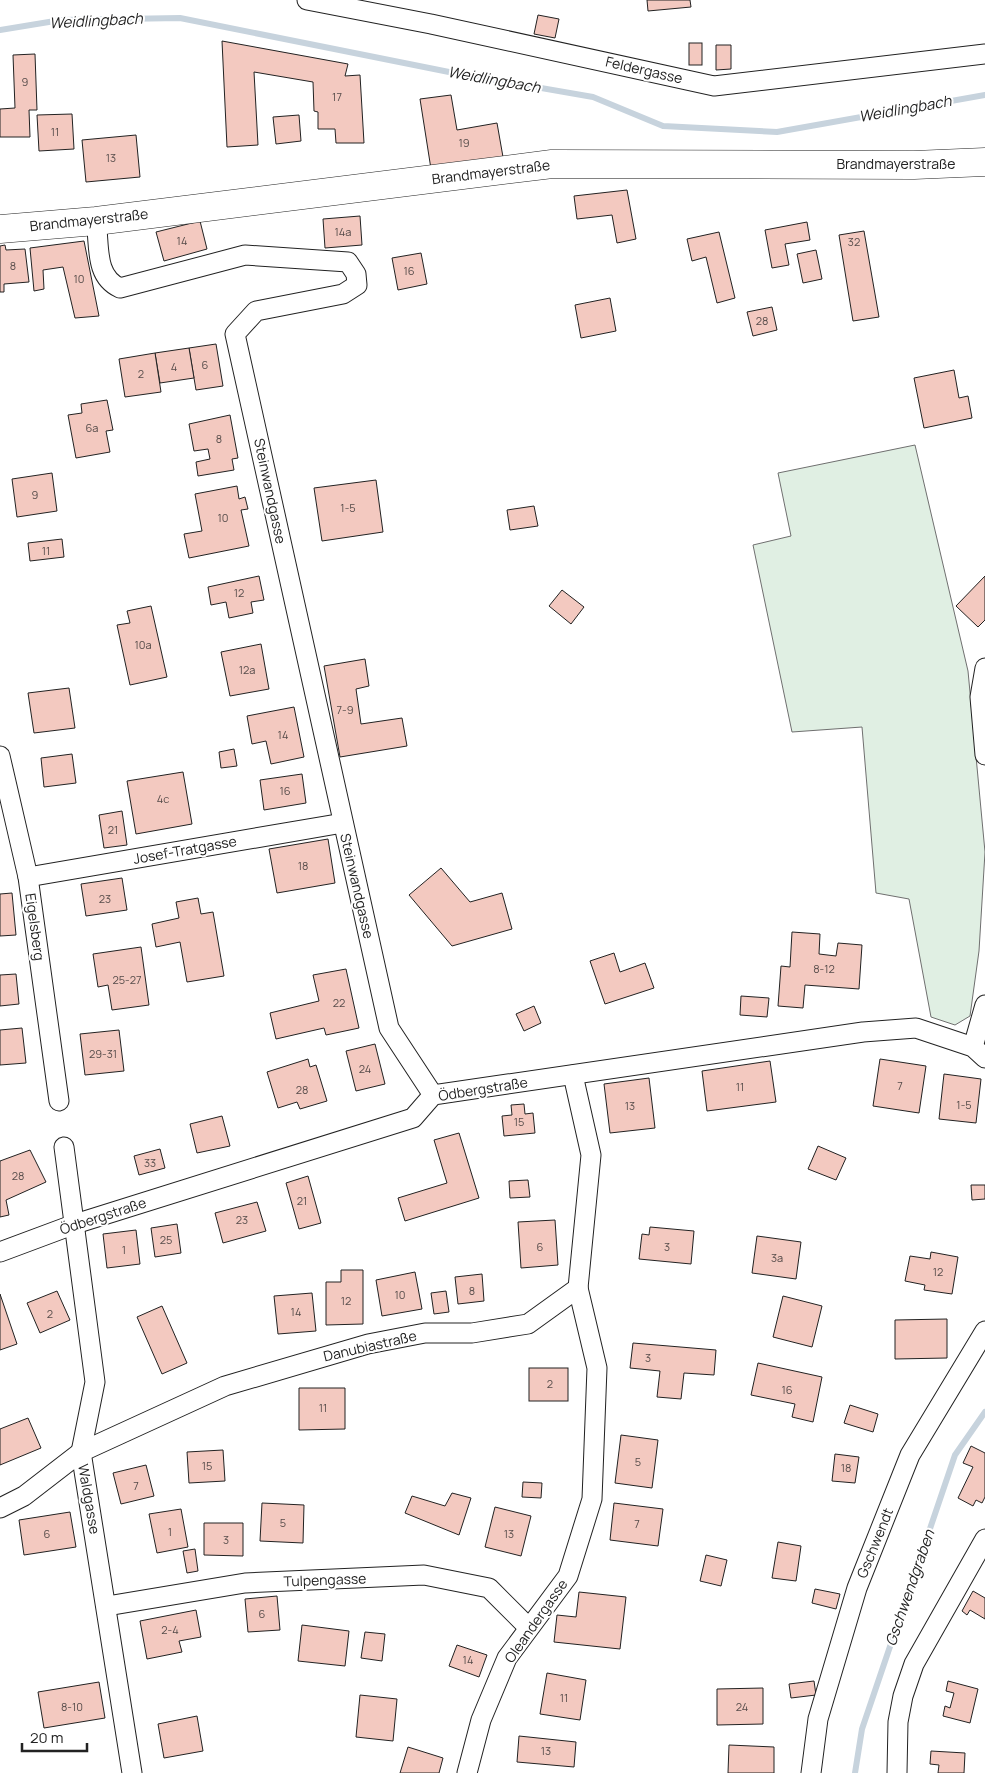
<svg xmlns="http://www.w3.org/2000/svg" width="985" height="1773" viewBox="0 0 985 1773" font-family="Manrope,sans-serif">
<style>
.green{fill:#e0efe3;stroke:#6f6f6f}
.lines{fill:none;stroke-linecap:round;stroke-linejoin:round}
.stream{stroke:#c7d3dd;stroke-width:6}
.building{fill:#f3c9c0;stroke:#222}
.minor-casing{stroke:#222;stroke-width:21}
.secondary-casing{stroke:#222;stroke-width:29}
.minor{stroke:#fff;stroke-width:19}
.secondary{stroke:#fff;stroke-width:28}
.labels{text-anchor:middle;stroke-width:4;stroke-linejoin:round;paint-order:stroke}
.number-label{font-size:11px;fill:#564c4a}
.street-label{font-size:14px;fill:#222;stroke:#fff}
.water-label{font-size:15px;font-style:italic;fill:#222;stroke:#fff}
</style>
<rect width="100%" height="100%" fill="#fff"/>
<path class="green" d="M915 445 968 671 985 852 979 951 970 1016 955 1025 931 1017 909 899 876 893 862 727 792 732 753 545 791 536 778 473Z"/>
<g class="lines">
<g class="stream">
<path d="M0 30 61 20 180 18 454 73 593 97 663 126 777 132 985 95"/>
<path d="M855 1773 862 1729 955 1455 985 1412"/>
</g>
</g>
<g class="building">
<path d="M647 0H690L691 7 648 11Z"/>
<path d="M538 15 559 19 555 38 534 34Z"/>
<path d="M222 41 348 64 345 76 360 75 364 143H336L335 129H318V112L314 111 313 82 254 72 258 145 227 147Z"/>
<rect x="689" y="43" width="13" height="22"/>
<path d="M716 45H731V69L716 70Z"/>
<path d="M35 54 37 110H29L30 137H0V109L15 108 13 55Z"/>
<path d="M451 95 457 130 497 123 503 157 431 169 420 99Z"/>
<path d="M72 114 74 149 39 151 37 115Z"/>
<path d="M299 115 301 141 276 144 273 117Z"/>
<path d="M136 135 140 177 86 182 82 140Z"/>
<path d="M627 190 636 239 617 243 612 215 577 219 574 196Z"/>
<path d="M360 216 362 245 325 248 323 219Z"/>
<path d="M200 221 207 249 164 261 156 232Z"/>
<path d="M807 222 810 240 785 244 789 265 772 268 765 230Z"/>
<path d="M864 231 879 317 853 321 839 235Z"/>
<path d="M719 232 735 298 717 303 706 257 692 261 687 239Z"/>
<path d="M84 241 99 316 75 318 63 267 43 270 44 289 34 291 30 248Z"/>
<path d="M5 245 6 250 25 249 29 282 4 284V292H0V246Z"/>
<path d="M816 250 822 279 803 283 797 254Z"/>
<path d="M421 253 427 284 398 290 392 258Z"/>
<path d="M610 298 616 331 581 338 575 305Z"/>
<path d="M772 307 777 330 753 336 747 312Z"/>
<path d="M216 344 223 386 196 390 189 348Z"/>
<path d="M189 348 194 378 160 383 155 353Z"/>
<path d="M155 353 161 392 125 397 119 359Z"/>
<path d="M954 370 959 398 968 396 972 418 924 428 914 378Z"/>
<path d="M107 400 113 430 106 431 110 452 76 458 68 415 82 413 81 404Z"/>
<path d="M230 415 238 458 232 459 234 470 198 476 196 462 210 459 208 449 194 451 189 424Z"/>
<path d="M52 473 57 511 17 517 12 479Z"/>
<path d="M376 480 383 532 322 541 314 488Z"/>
<path d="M237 486 239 499 245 497 248 509 241 510 249 546 189 558 184 534 202 531 195 494Z"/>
<path d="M534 506 538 526 510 530 507 510Z"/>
<path d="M62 539 64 557 30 561 28 543Z"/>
<path d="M259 576 264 600 251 602 253 613 229 618 226 602 211 605 208 587Z"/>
<path d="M985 576V620L978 627 956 606Z"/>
<path d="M562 590 584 607 571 624 549 606Z"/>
<path d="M151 606 167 677 130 685 117 625 130 623 127 611Z"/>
<path d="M261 644 269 689 230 696 221 652Z"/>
<path d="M365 659 369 686 356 689 361 724 402 718 407 746 340 757 324 666Z"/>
<path d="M69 688 75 728 34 733 28 693Z"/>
<path d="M294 707 304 757 271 764 266 741 252 744 247 716Z"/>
<path d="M234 749 237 766 221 768 219 752Z"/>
<path d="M72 754 76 783 44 787 41 758Z"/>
<path d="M183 772 192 824 136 834 127 781Z"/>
<path d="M302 774 306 803 264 810 260 780Z"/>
<path d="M122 811 127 845 104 848 99 815Z"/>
<path d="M328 839 335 883 277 893 269 849Z"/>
<path d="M441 868 470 902 502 893 512 929 452 946 409 895Z"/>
<path d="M122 878 127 910 86 916 81 884Z"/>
<path d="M12 893 16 935 0 936V894Z"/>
<path d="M198 898 201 914 213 912 224 976 187 982 180 942 156 947 152 924 179 918 176 902Z"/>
<path d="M792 932 820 934 819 954 836 956 838 943 862 945 859 989 805 985 803 1008 778 1006 781 966 790 967Z"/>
<path d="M141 947 149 1005 112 1010 108 985 98 987 93 954Z"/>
<path d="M614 953 620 972 645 963 654 988 605 1004 590 961Z"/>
<path d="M346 969 359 1028 326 1035 324 1028 276 1039 270 1013 319 1001 313 975Z"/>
<path d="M16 974 19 1004 0 1006V975Z"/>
<path d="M741 996 769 998 767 1017 740 1015Z"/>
<path d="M534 1006 541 1023 524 1031 516 1014Z"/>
<path d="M22 1028 26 1063 0 1065V1030Z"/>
<path d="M119 1030 124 1071 85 1075 80 1034Z"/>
<path d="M375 1044 385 1084 356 1091 346 1051Z"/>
<path d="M308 1059 310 1067 316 1065 327 1101 300 1109 297 1102 278 1108 267 1072Z"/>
<path d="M880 1059 926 1066 919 1113 873 1106Z"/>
<path d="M770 1061 776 1102 707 1111 702 1071Z"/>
<path d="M944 1074 981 1079 976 1123 939 1119Z"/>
<path d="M649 1078 655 1128 610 1133 604 1084Z"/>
<path d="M524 1104 525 1114 533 1113 535 1133 504 1136 502 1116 512 1115 511 1105Z"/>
<path d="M222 1116 230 1146 197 1153 190 1124Z"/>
<path d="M459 1133 479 1198 405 1221 398 1198 447 1183 434 1140Z"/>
<path d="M818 1146 846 1158 836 1180 808 1169Z"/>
<path d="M160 1149 165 1168 139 1175 134 1156Z"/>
<path d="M30 1150 46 1182 6 1200 9 1215 0 1217V1161Z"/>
<path d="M308 1176 321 1223 299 1229 286 1183Z"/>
<path d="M528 1180 530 1197 510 1198 509 1181Z"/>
<path d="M971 1185H985V1199L972 1200Z"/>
<path d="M257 1202 266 1231 223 1243 215 1213Z"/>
<path d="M555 1220 558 1265 521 1268 518 1222Z"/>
<path d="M177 1224 181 1253 155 1257 151 1228Z"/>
<path d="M650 1227 694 1231 691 1264 639 1259 642 1234 649 1235Z"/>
<path d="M136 1230 140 1264 107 1268 103 1234Z"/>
<path d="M757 1236 801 1242 796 1279 752 1273Z"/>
<path d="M931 1252 958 1257 952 1294 924 1290 925 1285 905 1281 910 1256 930 1259Z"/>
<path d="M341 1270H363V1324L326 1325V1282H341Z"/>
<path d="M415 1272 422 1309 382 1316 376 1280Z"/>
<path d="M482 1274 484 1301 458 1304 455 1277Z"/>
<path d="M57 1291 70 1320 40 1333 27 1303Z"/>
<path d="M446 1291 449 1312 434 1314 431 1293Z"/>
<path d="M312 1293 316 1331 278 1334 274 1296Z"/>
<path d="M0 1294 17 1344 0 1350Z"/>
<path d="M783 1296 822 1306 812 1347 773 1337Z"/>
<path d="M162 1306 187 1363 162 1374 137 1317Z"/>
<path d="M947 1319V1358L895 1359V1320Z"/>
<path d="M633 1343 716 1350 714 1375 684 1373 681 1399 657 1397 660 1371 630 1368Z"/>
<path d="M758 1363 822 1377 813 1422 792 1417 795 1404 751 1395Z"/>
<rect x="529" y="1368" width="39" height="33"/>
<path d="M299 1388H345V1429L299 1430Z"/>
<path d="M850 1405 878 1414 873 1432 844 1423Z"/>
<path d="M28 1418 41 1448 0 1465V1429Z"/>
<path d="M621 1435 658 1440 652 1488 615 1483Z"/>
<path d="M971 1446 985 1453V1497L982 1503 976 1500 973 1506 958 1498 973 1467 963 1463Z"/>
<path d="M223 1450 225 1481 189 1483 187 1452Z"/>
<path d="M835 1454 859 1457 855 1483 832 1481Z"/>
<path d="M146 1465 154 1496 121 1504 113 1473Z"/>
<path d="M523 1482 542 1483 541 1498 522 1497Z"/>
<path d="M452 1493 471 1498 459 1535 405 1513 412 1496 445 1506Z"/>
<path d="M262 1503 304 1505 303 1543 260 1541Z"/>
<path d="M614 1503 663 1509 658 1546 610 1540Z"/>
<path d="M495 1507 531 1516 521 1556 485 1547Z"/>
<path d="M181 1509 188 1547 157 1553 149 1514Z"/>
<path d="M70 1512 76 1547 24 1555 19 1520Z"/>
<path d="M204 1523H243V1556L204 1555Z"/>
<path d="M778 1542 801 1546 796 1581 772 1578Z"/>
<path d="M195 1549 198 1571 187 1573 183 1551Z"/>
<path d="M706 1555 727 1560 721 1586 700 1581Z"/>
<path d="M815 1589 840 1594 836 1609 812 1603Z"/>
<path d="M973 1591 985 1598V1619L970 1610 967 1615 962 1611Z"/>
<path d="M579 1592 626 1597 620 1649 554 1642 557 1615 576 1617Z"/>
<path d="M277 1596 280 1630 248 1632 245 1599Z"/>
<path d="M196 1610 201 1637 179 1641 182 1652 147 1659 140 1621Z"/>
<path d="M302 1625 349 1631 345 1666 298 1661Z"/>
<path d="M365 1632 385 1634 382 1661 361 1658Z"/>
<path d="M457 1645 487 1655 479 1677 449 1666Z"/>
<path d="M547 1673 586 1680 580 1720 540 1714Z"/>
<path d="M814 1681 816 1695 791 1698 789 1684Z"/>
<path d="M948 1681 978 1689 970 1723 943 1716 945 1706 950 1708 954 1693 946 1691Z"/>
<path d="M99 1682 105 1718 44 1728 38 1692Z"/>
<path d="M763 1688V1724L717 1725V1689Z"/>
<path d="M360 1695 397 1699 393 1741 356 1737Z"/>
<path d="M197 1716 203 1751 164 1758 158 1724Z"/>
<path d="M519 1736 576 1742 574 1767 517 1762Z"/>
<path d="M729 1745 774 1747V1773H728Z"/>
<path d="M408 1747 443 1758 439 1773H400Z"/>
<path d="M931 1751 965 1753 964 1773H938L939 1765 930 1764Z"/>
</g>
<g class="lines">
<g class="minor-casing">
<g id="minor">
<path d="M307 0 431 24 714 86 985 54"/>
<path d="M96 221C100 245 94 276 120 288L245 255 348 262 356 274 357 285 343 294 256 311 235 334 389 1028 433 1095"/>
<path d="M985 668 980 697 985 755"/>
<path d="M0 756 28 877 59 1101"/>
<path d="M28 877 343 823"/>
<path d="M973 1047 985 1005"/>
<path d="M64 1147 95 1382 81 1452 132 1773"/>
<path d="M0 1252 75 1224 413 1118 433 1095 863 1032 916 1028 973 1047 985 1058"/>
<path d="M0 1508 24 1496 81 1452 225 1386 368 1344 425 1333H472L528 1324 578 1288 591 1155 573 1075"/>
<path d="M107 1606 245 1583 424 1575 489 1588 528 1627"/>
<path d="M467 1773 481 1720 507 1658 568 1576 592 1499 597 1368 578 1288"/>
<path d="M811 1773 818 1719 857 1588 910 1455 985 1331"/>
<path d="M897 1773 898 1722 903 1696 914 1664 985 1539"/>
</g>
</g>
<g class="secondary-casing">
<path id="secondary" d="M0 229 96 221 552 164 914 165 985 162"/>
</g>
<use href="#minor" class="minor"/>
<use href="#secondary" class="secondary"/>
</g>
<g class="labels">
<g class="number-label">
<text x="25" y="86">9</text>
<text x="337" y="101">17</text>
<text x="55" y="136">11</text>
<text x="464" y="147">19</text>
<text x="111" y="162">13</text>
<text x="343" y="236">14a</text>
<text x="182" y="245">14</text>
<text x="854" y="246">32</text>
<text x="13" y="270">8</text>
<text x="409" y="275">16</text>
<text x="79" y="283">10</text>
<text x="762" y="325">28</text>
<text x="205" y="369">6</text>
<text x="174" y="371">4</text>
<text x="141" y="378">2</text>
<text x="92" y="432">6a</text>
<text x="219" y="443">8</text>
<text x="35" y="499">9</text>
<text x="348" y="512">1-5</text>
<text x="223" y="522">10</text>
<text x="46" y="555">11</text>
<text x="239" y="597">12</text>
<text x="143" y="649">10a</text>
<text x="247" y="674">12a</text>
<text x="345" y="714">7-9</text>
<text x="283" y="739">14</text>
<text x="285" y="795">16</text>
<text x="163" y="803">4c</text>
<text x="113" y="834">21</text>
<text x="303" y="870">18</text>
<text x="105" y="903">23</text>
<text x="824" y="973">8-12</text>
<text x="127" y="984">25-27</text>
<text x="339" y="1007">22</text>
<text x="103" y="1058">29-31</text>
<text x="365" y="1073">24</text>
<text x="900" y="1090">7</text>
<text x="740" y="1091">11</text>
<text x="302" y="1094">28</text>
<text x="964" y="1109">1-5</text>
<text x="630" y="1110">13</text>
<text x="519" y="1126">15</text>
<text x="150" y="1167">33</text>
<text x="18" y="1180">28</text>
<text x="302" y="1205">21</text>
<text x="242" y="1224">23</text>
<text x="166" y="1244">25</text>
<text x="540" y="1251">6</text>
<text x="667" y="1251">3</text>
<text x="124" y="1254">1</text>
<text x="777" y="1262">3a</text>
<text x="938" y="1276">12</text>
<text x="472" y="1295">8</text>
<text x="400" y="1299">10</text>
<text x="346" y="1305">12</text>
<text x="296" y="1316">14</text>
<text x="50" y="1318">2</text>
<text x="648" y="1362">3</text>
<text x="550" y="1388">2</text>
<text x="787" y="1394">16</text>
<text x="323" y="1412">11</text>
<text x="638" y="1466">5</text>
<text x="207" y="1470">15</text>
<text x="846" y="1472">18</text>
<text x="136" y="1490">7</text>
<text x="283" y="1527">5</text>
<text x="637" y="1528">7</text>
<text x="170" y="1536">1</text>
<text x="47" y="1538">6</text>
<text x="509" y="1538">13</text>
<text x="226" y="1544">3</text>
<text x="262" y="1618">6</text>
<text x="170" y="1634">2-4</text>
<text x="468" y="1664">14</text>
<text x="564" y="1702">11</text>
<text x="72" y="1711">8-10</text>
<text x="742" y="1711">24</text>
<text x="546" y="1755">13</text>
</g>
<g class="street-label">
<text transform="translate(644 70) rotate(13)" y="5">Feldergasse</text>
<text x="896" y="169">Brandmayerstraße</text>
<text transform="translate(491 172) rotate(-7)" y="5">Brandmayerstraße</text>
<text transform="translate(89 220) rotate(-6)" y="5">Brandmayerstraße</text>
<text transform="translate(270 491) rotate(78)" y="5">Steinwandgasse</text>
<text transform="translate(185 850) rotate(-10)" y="5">Josef-Tratgasse</text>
<text transform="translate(357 886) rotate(77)" y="5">Steinwandgasse</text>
<text transform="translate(35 927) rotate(82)" y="5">Eigelsberg</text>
<text transform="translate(483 1089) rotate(-9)" y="5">Ödbergstraße</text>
<text transform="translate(103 1216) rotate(-18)" y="5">Ödbergstraße</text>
<text transform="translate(370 1346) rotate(-13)" y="5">Danubiastraße</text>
<text transform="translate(89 1499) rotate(80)" y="5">Waldgasse</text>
<text transform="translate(875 1543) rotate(-68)" y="5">Gschwendt</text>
<text transform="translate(325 1580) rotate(-2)" y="5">Tulpengasse</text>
<text transform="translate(536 1621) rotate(-55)" y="5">Oleandergasse</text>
</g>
<g class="water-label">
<text transform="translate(96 21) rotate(-3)" y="5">Weidlingbach</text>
<text transform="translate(494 80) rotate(10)" y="5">Weidlingbach</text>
<text transform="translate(905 109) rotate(-10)" y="5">Weidlingbach</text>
<text transform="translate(910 1588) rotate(-71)" y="5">Gschwendgraben</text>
</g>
</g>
<path d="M22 1743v8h65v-8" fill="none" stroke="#222222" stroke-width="2.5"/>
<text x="30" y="1743" font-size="15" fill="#222222" stroke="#ffffff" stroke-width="4" paint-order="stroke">20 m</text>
</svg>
